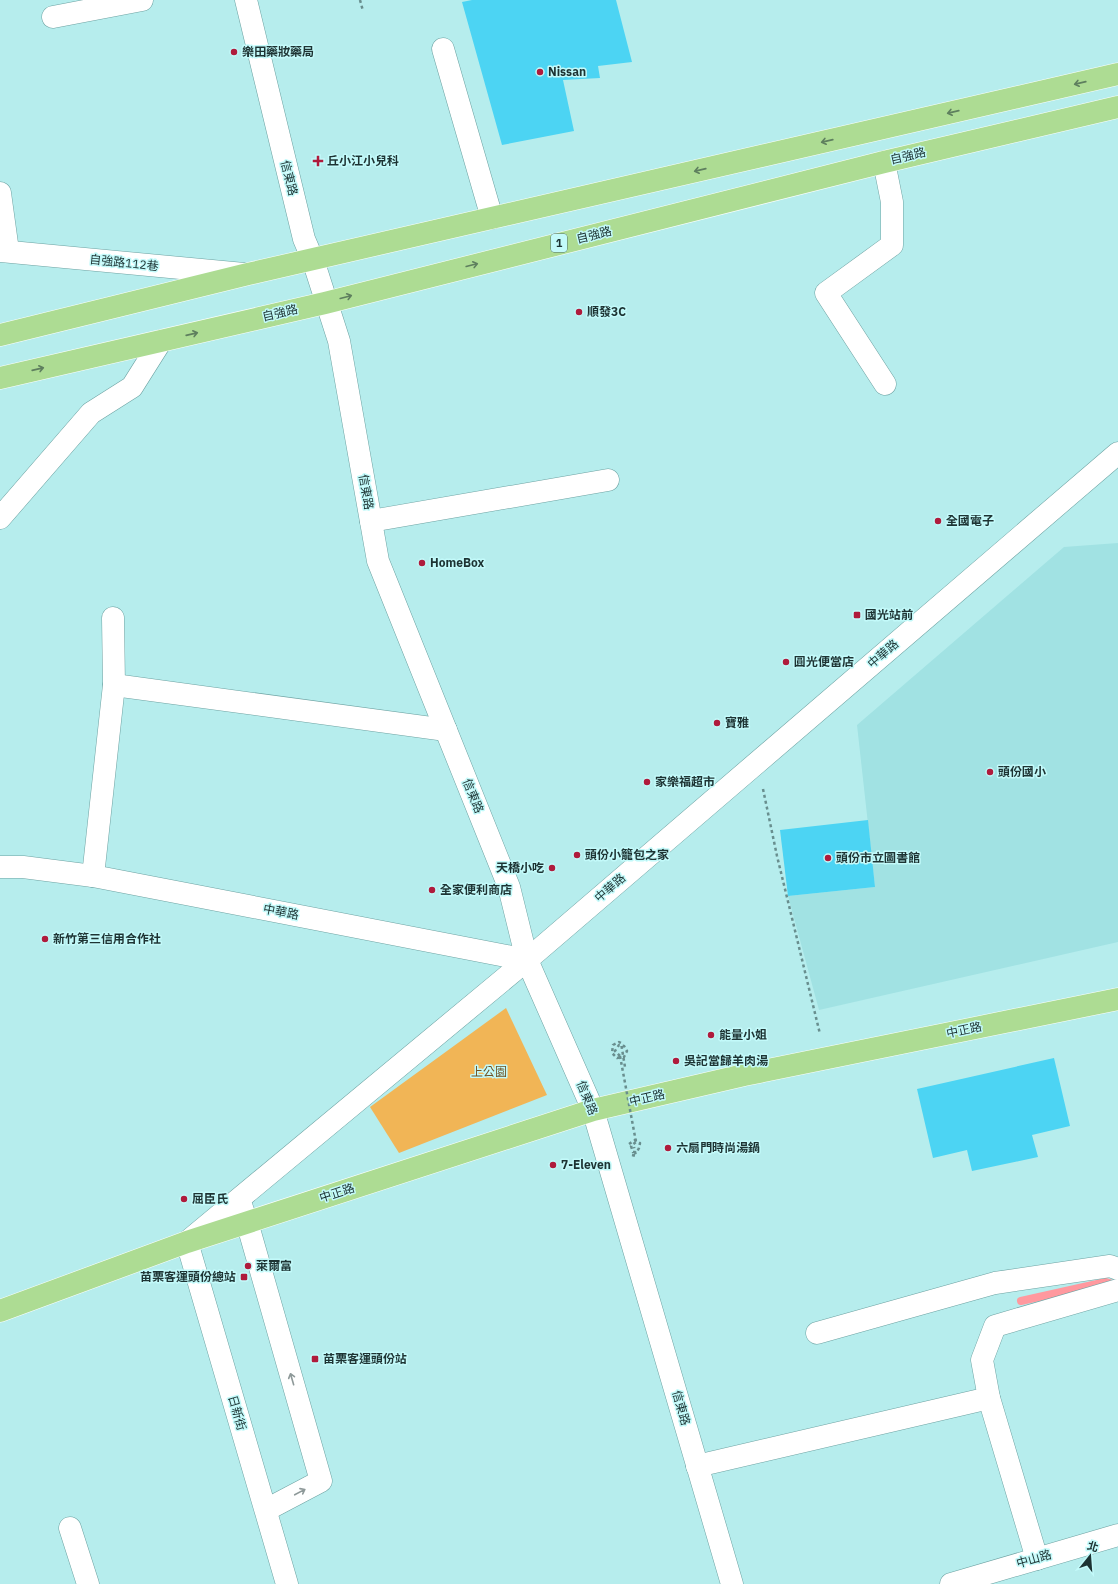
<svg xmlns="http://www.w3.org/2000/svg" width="1118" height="1584" viewBox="0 0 1118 1584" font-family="'IBM Plex Sans','Noto Sans TC',sans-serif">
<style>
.built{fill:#a1e2e3}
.green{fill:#f1b556}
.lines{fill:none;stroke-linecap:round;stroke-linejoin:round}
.stream{stroke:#ff999f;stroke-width:8}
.building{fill:#4cd4f3}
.minor-casing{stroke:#6da2a2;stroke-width:23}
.major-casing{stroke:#fff;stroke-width:23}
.path{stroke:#688e8e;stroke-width:2.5;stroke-dasharray:3 3;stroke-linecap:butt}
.minor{stroke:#fff;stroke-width:22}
.major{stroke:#addc93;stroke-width:22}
.path-bridge{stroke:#688e8e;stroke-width:2.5;stroke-dasharray:3 3;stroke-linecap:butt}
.oneway{stroke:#5e7f5e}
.oneway2{stroke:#8e9999}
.poi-dot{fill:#af1b3c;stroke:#c3fafa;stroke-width:1.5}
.labels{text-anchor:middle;stroke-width:3;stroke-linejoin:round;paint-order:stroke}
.shield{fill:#c3fafa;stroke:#4f6f6f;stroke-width:1}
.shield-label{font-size:11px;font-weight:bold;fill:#1d3333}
.poi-label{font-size:12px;font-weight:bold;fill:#1d3333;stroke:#c3fafa;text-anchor:start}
.street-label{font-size:12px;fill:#1d3333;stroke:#c3fafa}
.park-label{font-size:12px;fill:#6f5224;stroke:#c3fafa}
</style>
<rect width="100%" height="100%" fill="#b6eded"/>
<path class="built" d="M1118 543V942L819 1010 788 896 875 887 857 725 1064 547Z"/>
<path class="green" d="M506 1008 547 1095 399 1153 370 1107Z"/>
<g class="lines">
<path class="stream" d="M1021 1301 1106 1282 1116 1285"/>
</g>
<g class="building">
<path d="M472 0H616L632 62 598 66 600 78 563 80 574 131 502 145 462 2Z"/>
<path d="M868 820 875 887 788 896 780 830Z"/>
<path d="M1054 1058 1070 1126 1032 1135 1038 1157 972 1171 967 1150 933 1158 917 1089Z"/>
</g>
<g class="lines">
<g class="minor-casing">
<g id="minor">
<path d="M246 0 304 239 313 260 339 341 378 561 509 887 527 960 593 1110 732 1584"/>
<path d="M53 17 142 0"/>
<path d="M443 49 492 218"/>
<path d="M884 162 892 202V245L826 293 885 384"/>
<path d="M0 193 8 251"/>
<path d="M0 251 244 274"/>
<path d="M0 518 91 413 132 387 161 341"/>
<path d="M371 521 608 480"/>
<path d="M114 685 446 730"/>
<path d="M0 867H23L93 876 527 960"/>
<path d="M93 876 114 685 113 618"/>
<path d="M241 1205 247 1222 321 1481 266 1510"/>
<path d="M817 1333 995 1283 1110 1266 1118 1269"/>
<path d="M697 1466 989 1398"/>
<path d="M70 1528 88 1584"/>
<path d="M1037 1559 989 1398 982 1360 995 1326 1118 1290"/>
<path d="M287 1584 187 1242 527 960 1118 453"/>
<path d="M951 1584 1118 1535"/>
</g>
</g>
<g class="major-casing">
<g id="major">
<path d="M0 335 248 274 1118 74"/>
<path d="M0 378 325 303 884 162 1118 107"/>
<path d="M0 1311 187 1242 593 1110 744 1075 1118 999"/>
</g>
</g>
<g class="path">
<path d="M360 0 363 11"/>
<path d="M763 789 777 856 820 1034"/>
<path d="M620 1056 615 1051 619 1045 624 1046 627 1051 624 1057 617 1058 612 1053 613 1045 619 1042 621 1043 625 1067"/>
<path d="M629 1144 635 1140 640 1143 639 1148 637 1152H633L631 1146 636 1142"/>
<path d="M632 1155 636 1156 634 1147"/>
</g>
<use href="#minor" class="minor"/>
<use href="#major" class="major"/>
<path class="path-bridge" d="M620 1056 636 1142"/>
</g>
<defs><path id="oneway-shaft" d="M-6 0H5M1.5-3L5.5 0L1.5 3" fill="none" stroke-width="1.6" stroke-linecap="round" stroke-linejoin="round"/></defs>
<g class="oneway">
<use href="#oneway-shaft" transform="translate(1080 83) rotate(167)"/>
<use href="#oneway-shaft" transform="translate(953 112) rotate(167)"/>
<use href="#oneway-shaft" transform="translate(827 141) rotate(167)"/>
<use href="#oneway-shaft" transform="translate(700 170) rotate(167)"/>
<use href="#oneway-shaft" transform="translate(472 265) rotate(-14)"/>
<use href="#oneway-shaft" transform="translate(346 297) rotate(-15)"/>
<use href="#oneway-shaft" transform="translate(192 334) rotate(-13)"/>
<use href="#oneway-shaft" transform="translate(38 369) rotate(-13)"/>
</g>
<g class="oneway2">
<use href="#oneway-shaft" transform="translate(292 1379) rotate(-106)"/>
<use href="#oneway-shaft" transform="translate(300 1492) rotate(-28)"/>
</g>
<g class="poi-dot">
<circle cx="234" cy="52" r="4"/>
<circle cx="540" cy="72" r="4"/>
<path d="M316 155h4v4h4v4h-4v4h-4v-4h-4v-4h4z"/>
<circle cx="579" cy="312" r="4"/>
<circle cx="938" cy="521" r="4"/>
<circle cx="422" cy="563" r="4"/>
<rect x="853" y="611" width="8" height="8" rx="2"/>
<circle cx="786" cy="662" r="4"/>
<circle cx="717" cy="723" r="4"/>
<circle cx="990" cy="772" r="4"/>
<circle cx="647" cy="782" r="4"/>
<circle cx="577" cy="855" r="4"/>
<circle cx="828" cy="858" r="4"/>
<circle cx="552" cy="868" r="4"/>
<circle cx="432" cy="890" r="4"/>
<circle cx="45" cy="939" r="4"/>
<circle cx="711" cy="1035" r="4"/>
<circle cx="676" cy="1061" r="4"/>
<circle cx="668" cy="1148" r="4"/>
<circle cx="553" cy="1165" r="4"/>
<circle cx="184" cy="1199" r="4"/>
<circle cx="248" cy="1266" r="4"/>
<rect x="240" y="1273" width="8" height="8" rx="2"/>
<rect x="311" y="1355" width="8" height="8" rx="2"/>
</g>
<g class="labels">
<rect class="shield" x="551" y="234" width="16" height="18" rx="3"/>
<g class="shield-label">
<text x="559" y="247">1</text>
</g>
<g class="poi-label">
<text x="242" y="56">樂田藥妝藥局</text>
<text x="548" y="76">Nissan</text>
<text x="327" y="165">丘小江小兒科</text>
<text x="587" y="316">順發3C</text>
<text x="946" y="525">全國電子</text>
<text x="430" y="567">HomeBox</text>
<text x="865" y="619">國光站前</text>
<text x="794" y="666">圓光便當店</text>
<text x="725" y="727">寶雅</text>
<text x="998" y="776">頭份國小</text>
<text x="655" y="786">家樂福超市</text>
<text x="585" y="859">頭份小籠包之家</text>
<text x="836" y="862">頭份市立圖書館</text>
<text x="544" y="872" text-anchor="end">天橋小吃</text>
<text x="440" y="894">全家便利商店</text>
<text x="53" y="943">新竹第三信用合作社</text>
<text x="719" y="1039">能量小姐</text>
<text x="684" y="1065">吳記當歸羊肉湯</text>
<text x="676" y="1152">六扇門時尚湯鍋</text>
<text x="561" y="1169">7-Eleven</text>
<text x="192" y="1203">屈臣氏</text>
<text x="256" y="1270">萊爾富</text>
<text x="236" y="1281" text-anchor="end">苗栗客運頭份總站</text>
<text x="323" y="1363">苗栗客運頭份站</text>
</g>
<g class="street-label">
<text transform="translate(908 156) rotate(-13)" y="4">自強路</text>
<text transform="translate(289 178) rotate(76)" y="4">信東路</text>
<text transform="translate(594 235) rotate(-14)" y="4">自強路</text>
<text transform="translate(124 263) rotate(6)" y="4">自強路112巷</text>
<text transform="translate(280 313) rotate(-13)" y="4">自強路</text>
<text transform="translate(366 492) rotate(80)" y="4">信東路</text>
<text transform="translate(883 654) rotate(-41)" y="4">中華路</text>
<text transform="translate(473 796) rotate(68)" y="4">信東路</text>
<text transform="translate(610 888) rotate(-41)" y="4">中華路</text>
<text transform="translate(281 912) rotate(11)" y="4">中華路</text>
<text transform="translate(964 1030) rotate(-12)" y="4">中正路</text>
<text transform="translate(587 1098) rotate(68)" y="4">信東路</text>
<text transform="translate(647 1098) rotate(-13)" y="4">中正路</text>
<text transform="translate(337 1193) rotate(-18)" y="4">中正路</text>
<text transform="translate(681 1408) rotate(74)" y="4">信東路</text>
<text transform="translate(237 1413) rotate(74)" y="4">日新街</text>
<text transform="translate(1034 1559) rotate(-16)" y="4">中山路</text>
</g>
<g class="park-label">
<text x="489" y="1076">上公園</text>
</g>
</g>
<g transform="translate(1090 1556) rotate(17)" stroke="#c3fafa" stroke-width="3" paint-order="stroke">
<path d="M0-3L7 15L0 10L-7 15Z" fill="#1d3333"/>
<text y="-6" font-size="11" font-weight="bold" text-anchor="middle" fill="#1d3333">北</text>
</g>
</svg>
